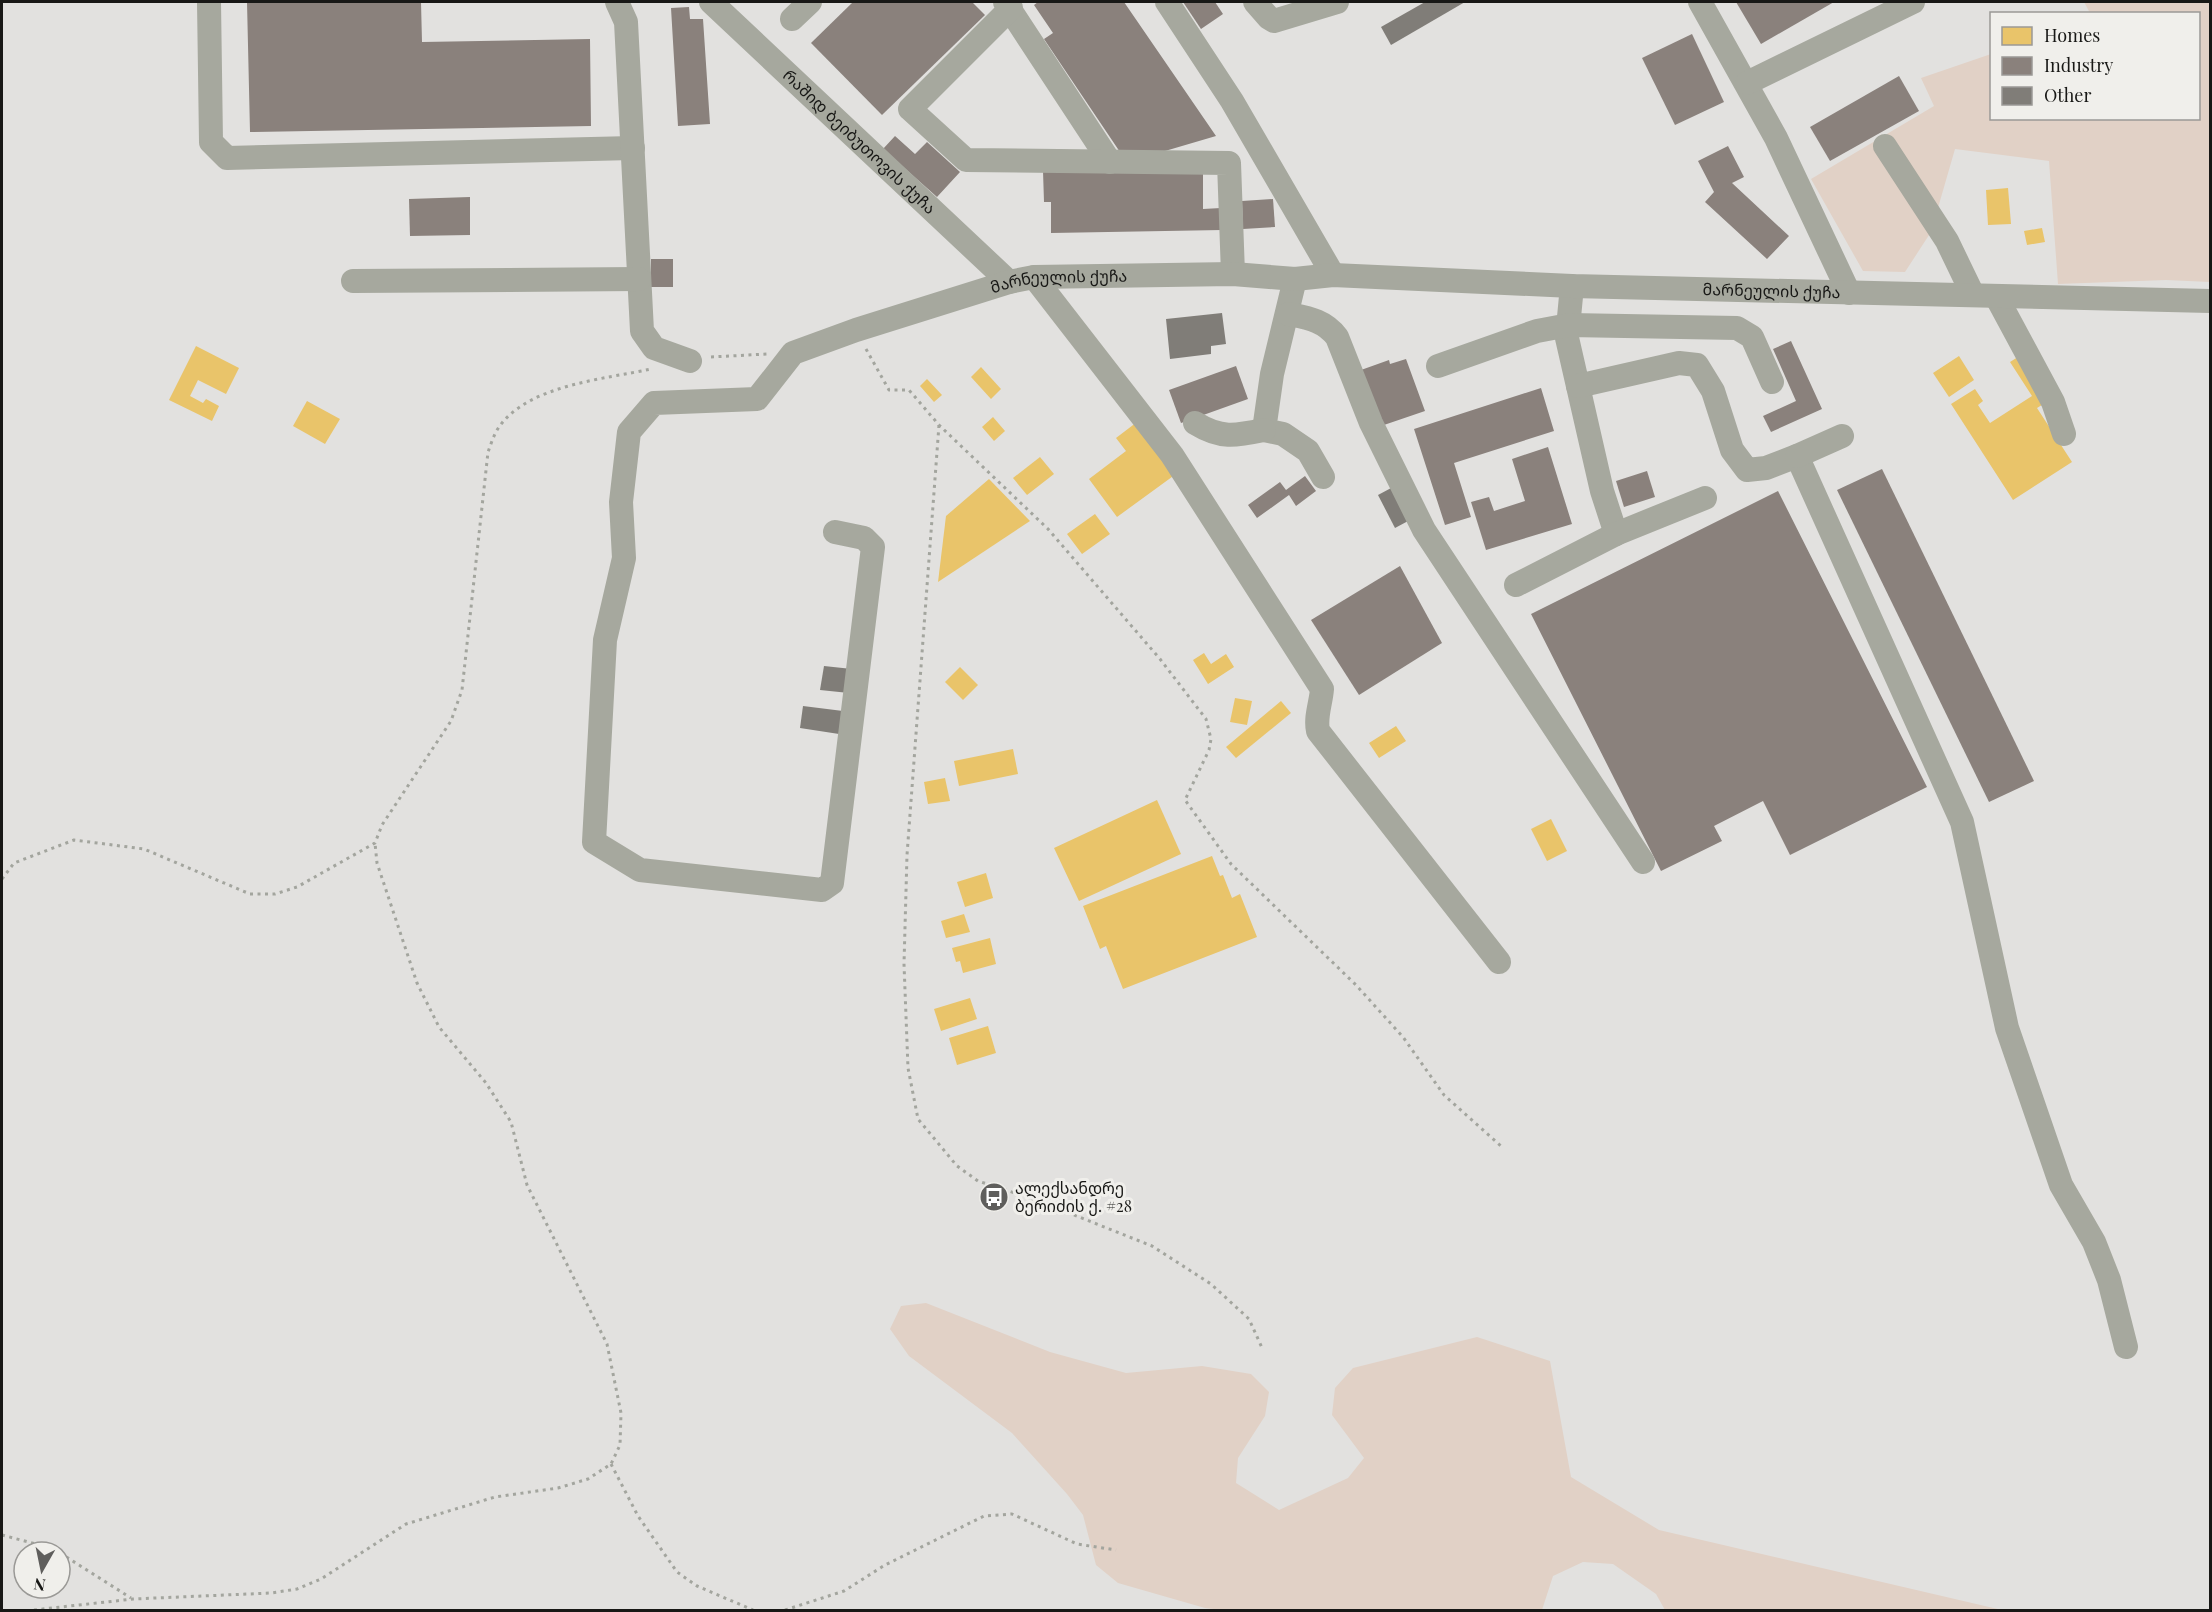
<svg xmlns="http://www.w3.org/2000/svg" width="2212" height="1612" viewBox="0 0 2212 1612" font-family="'Playfair Display','Noto Sans Georgian',serif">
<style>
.green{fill:#e1d1c6}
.homes{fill:#e9c46a}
.industry{fill:#8a817c}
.building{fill:#807d78}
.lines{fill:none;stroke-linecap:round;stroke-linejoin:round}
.path{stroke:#a3a59e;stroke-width:3;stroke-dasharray:3 4.5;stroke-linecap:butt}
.minor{stroke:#a6a89e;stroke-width:24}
.labels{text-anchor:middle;stroke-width:6;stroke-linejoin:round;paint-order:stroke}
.street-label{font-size:16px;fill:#181816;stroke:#f0efeb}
.poi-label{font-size:16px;fill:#181816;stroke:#f0efeb;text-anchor:start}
</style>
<rect width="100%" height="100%" fill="#e2e1df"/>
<g class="green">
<path d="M2084 2H2210V282L2166 280 2058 284 2049 161 1955 149 1931 232 1905 272 1863 271 1811 179 1934 106 1921 78 1991 54 1992 118H2198V14L2090 13Z"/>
<path d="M926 1303 1050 1352 1126 1373 1202 1366 1251 1374 1269 1392 1265 1416 1238 1458 1236 1483 1279 1510 1348 1478 1364 1458 1332 1415 1335 1388 1353 1368 1477 1337 1550 1361 1571 1477 1659 1530 2002 1610H1665L1656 1594 1613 1564 1583 1562 1553 1576 1542 1610H1222L1205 1608 1118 1583 1096 1565 1083 1515 1067 1494 1012 1433 909 1356 890 1329 901 1306Z"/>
</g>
<g class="homes">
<path d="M2008 188 2011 224 1988 225 1986 190Z"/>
<path d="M2042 228 2045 242 2027 245 2024 231Z"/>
<path d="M196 346 239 368 226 394 198 380 190 396 203 403 206 399 219 406 212 421 169 400Z"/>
<path d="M2021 355 2050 400 2037 408 2072 462 2013 500 1951 404 1975 389 1983 401 1978 405 1990 423 2032 396 2010 362Z"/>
<path d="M1959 356 1974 380 1949 397 1933 373Z"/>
<path d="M981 367 1001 389 991 399 971 377Z"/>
<path d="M927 379 942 395 934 402 920 386Z"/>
<path d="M307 401 340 419 325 444 293 426Z"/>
<path d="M993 417 1005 431 994 441 982 427Z"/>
<path d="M1137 422 1176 474 1117 517 1089 479 1126 451 1116 438Z"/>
<path d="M1040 457 1054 474 1027 495 1013 478Z"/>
<path d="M989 479 1030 521 938 582 946 516Z"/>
<path d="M1095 514 1110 534 1082 554 1067 534Z"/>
<path d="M1204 653 1211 664 1226 654 1234 667 1208 684 1193 660Z"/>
<path d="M960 667 978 685 963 700 945 682Z"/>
<path d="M1235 698 1252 701 1247 725 1230 722Z"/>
<path d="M1281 701 1291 713 1236 758 1226 747Z"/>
<path d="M1396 726 1406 741 1379 758 1369 743Z"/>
<path d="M1013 749 1018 774 959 786 954 761Z"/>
<path d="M945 778 950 801 928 804 924 782Z"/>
<path d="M1157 800 1181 854 1079 901 1054 848Z"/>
<path d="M1551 819 1567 851 1547 861 1531 829Z"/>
<path d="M1212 856 1220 876 1223 875 1232 898 1240 894 1257 937 1123 989 1106 946 1100 949 1083 906Z"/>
<path d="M986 873 993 898 965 907 957 882Z"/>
<path d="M964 914 970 932 946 938 941 921Z"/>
<path d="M990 938 996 964 963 973 960 961 956 962 952 948Z"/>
<path d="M970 998 977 1019 941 1031 934 1009Z"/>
<path d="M988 1026 996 1053 957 1065 949 1038Z"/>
</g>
<g class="industry">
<path d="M247 2H421L422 42 590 39 591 126 250 132Z"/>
<path d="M853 2H972L985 15 882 115 811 43Z"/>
<path d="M1038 2H1124L1216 136 1165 151 1124 158 1044 39 1053 33 1034 5Z"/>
<path d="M1183 2H1215L1223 14 1201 29Z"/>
<path d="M1736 2H1834L1761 44Z"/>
<path d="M689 7 690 19H703L710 124 678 126 671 8Z"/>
<path d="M1692 34 1724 102 1675 125 1642 58Z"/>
<path d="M1899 76 1919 111 1830 161 1810 127Z"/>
<path d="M895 136 915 154 927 142 960 172 937 197 883 149Z"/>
<path d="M1728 146 1744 177 1732 183 1789 236 1767 259 1705 202 1714 192 1698 161Z"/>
<path d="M1203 168V209L1221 208 1222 230 1051 233V202H1044L1043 171Z"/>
<path d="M470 197V235L410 236 409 199Z"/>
<path d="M1273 199 1275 227 1243 229 1242 201Z"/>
<rect x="651" y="259" width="22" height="28"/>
<path d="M1791 341 1822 409 1771 432 1763 416 1796 401 1773 349Z"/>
<path d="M1406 359 1425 411 1381 426 1361 370 1389 360 1390 364Z"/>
<path d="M1236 366 1248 399 1181 423 1169 390Z"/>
<path d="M1541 388 1554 431 1454 463 1471 517 1445 525 1414 429Z"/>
<path d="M1548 447 1572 524 1486 550 1471 502 1489 497 1494 511 1525 501 1512 459Z"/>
<path d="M1882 469 2034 781 1989 802 1837 490Z"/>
<path d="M1647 471 1655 497 1624 507 1616 481Z"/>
<path d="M1305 476 1316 491 1296 506 1289 495 1257 518 1248 505 1280 482 1286 490Z"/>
<path d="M1778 491 1927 787 1790 855 1763 801 1714 826 1722 841 1661 871 1531 614Z"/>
<path d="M1400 566 1442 643 1359 695 1311 620Z"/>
</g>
<g class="building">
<path d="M1425 2H1465L1391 45 1381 27Z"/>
<path d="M1222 313 1226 344 1211 346V354L1170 359 1166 319Z"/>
<path d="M1393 487 1410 520 1395 528 1378 495Z"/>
<path d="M824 666 852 669 849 693 820 690Z"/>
<path d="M803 706 843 711 839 734 800 728Z"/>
</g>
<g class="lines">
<g class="path">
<path d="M866 349 889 390H909L939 425 1048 529 1160 659 1206 719 1211 739 1209 750 1185 800 1231 864 1356 985 1403 1037 1444 1095 1502 1147"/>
<path d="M711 357 767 354"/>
<path d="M939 425 907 855 904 964 908 1068 918 1119 957 1166 978 1181 1039 1201 1152 1246 1211 1284 1249 1319 1263 1350"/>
<path d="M2 879 14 863 74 840 144 849 250 894H275L297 887 375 843 382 825 451 721 462 690 488 452C491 444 494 434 499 427 528 385 605 379 651 369"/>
<path d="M611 1464 638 1516 677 1572 697 1586 753 1610"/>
<path d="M2 1535 51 1548 59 1552"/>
<path d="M60 1553 131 1598"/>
<path d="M34 1610 133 1599 271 1593 297 1589 321 1579 406 1524 495 1497 558 1488 588 1479 611 1464 620 1445 621 1413 607 1344 527 1185 511 1122 486 1083 439 1027 417 983 377 863 375 843"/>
<path d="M785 1610 844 1591 885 1565 984 1516 1012 1514 1077 1544 1116 1550"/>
</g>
<g class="minor">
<path d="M209 2 211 142 227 158 633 148"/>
<path d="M617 2 626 22 642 331 654 348 690 361"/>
<path id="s1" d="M711 2 1009 282"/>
<path d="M1005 2 1110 162"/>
<path d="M1167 2 1232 101 1333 275"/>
<path d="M1255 2 1269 18 1274 21 1337 2"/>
<path d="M1700 2 1776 138 1849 293"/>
<path d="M1011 8 910 109 966 160 1229 163 1233 274"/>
<path d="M792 19 810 2"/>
<path d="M1747 83 1913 2"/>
<path d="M1885 146 1947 241 1973 295"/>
<path d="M1034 277 1172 455 1322 689C1321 703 1315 717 1318 731L1499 962"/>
<path d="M1295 279 1272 374 1264 430 1283 434 1308 451 1323 477"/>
<path d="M353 281 639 279"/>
<path d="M1572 286 1567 338 1602 491 1616 534"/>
<path d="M1996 296 2053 402 2064 434"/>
<path d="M1288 314C1308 318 1324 320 1337 337L1371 423 1424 530 1643 862"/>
<path d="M1438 366 1537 331 1569 325 1737 328 1752 337 1772 382"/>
<path d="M1578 386 1679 363 1697 365 1713 391 1732 450 1747 470 1766 468 1797 456 1962 822 2007 1028 2061 1185 2094 1242 2109 1280 2126 1347"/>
<path d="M1195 423C1221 439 1235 436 1264 430"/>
<path d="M1797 456 1842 436"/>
<path id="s2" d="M835 532 864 538 873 547 832 883 822 890 640 870 594 842 605 640 624 558 621 502 629 432 654 403 757 399 793 353 856 330 1009 282 1034 277 1233 274 1295 279 1333 275 1572 286 2210 301"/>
<path d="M1516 585 1616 534 1705 498"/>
</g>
</g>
<defs>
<g id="bus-disc" transform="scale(1.5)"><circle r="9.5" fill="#5f5e5c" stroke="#f0efeb"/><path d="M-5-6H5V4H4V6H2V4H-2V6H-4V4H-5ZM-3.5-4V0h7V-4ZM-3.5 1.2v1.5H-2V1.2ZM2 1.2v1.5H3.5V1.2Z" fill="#fff"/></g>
</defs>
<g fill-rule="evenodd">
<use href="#bus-disc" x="994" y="1197"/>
</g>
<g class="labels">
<g class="street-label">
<text dy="6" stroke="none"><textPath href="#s1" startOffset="204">რაშიდ ბეიბუთოვის ქუჩა</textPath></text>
<text dy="6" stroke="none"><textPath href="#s2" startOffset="1520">მარნეულის ქუჩა</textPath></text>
<text dy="6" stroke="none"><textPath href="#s2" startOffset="2234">მარნეულის ქუჩა</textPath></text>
</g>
<g class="poi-label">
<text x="1015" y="1194">ალექსანდრე<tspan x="1015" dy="18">ბერიძის ქ. #28</tspan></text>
</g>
</g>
<rect width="2212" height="1612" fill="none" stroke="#181816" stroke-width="6"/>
<rect x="1990" y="12" width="210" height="108" fill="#f0efeb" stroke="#9a9996" stroke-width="1.5"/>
<rect x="2002" y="27" width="30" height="18" fill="#e9c46a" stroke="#9a9996" stroke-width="1.5"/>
<text x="2044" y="42" font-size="18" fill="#181816">Homes</text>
<rect x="2002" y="57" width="30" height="18" fill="#8a817c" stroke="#9a9996" stroke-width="1.5"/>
<text x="2044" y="72" font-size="18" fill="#181816">Industry</text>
<rect x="2002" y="87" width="30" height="18" fill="#807d78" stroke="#9a9996" stroke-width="1.5"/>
<text x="2044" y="102" font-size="18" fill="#181816">Other</text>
<g transform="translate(42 1570) rotate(189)"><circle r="28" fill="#f0efeb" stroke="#9a9996" stroke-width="1.5"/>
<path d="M0-4.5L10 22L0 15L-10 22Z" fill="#5f5e5c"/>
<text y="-9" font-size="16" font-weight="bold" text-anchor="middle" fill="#181816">N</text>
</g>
</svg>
